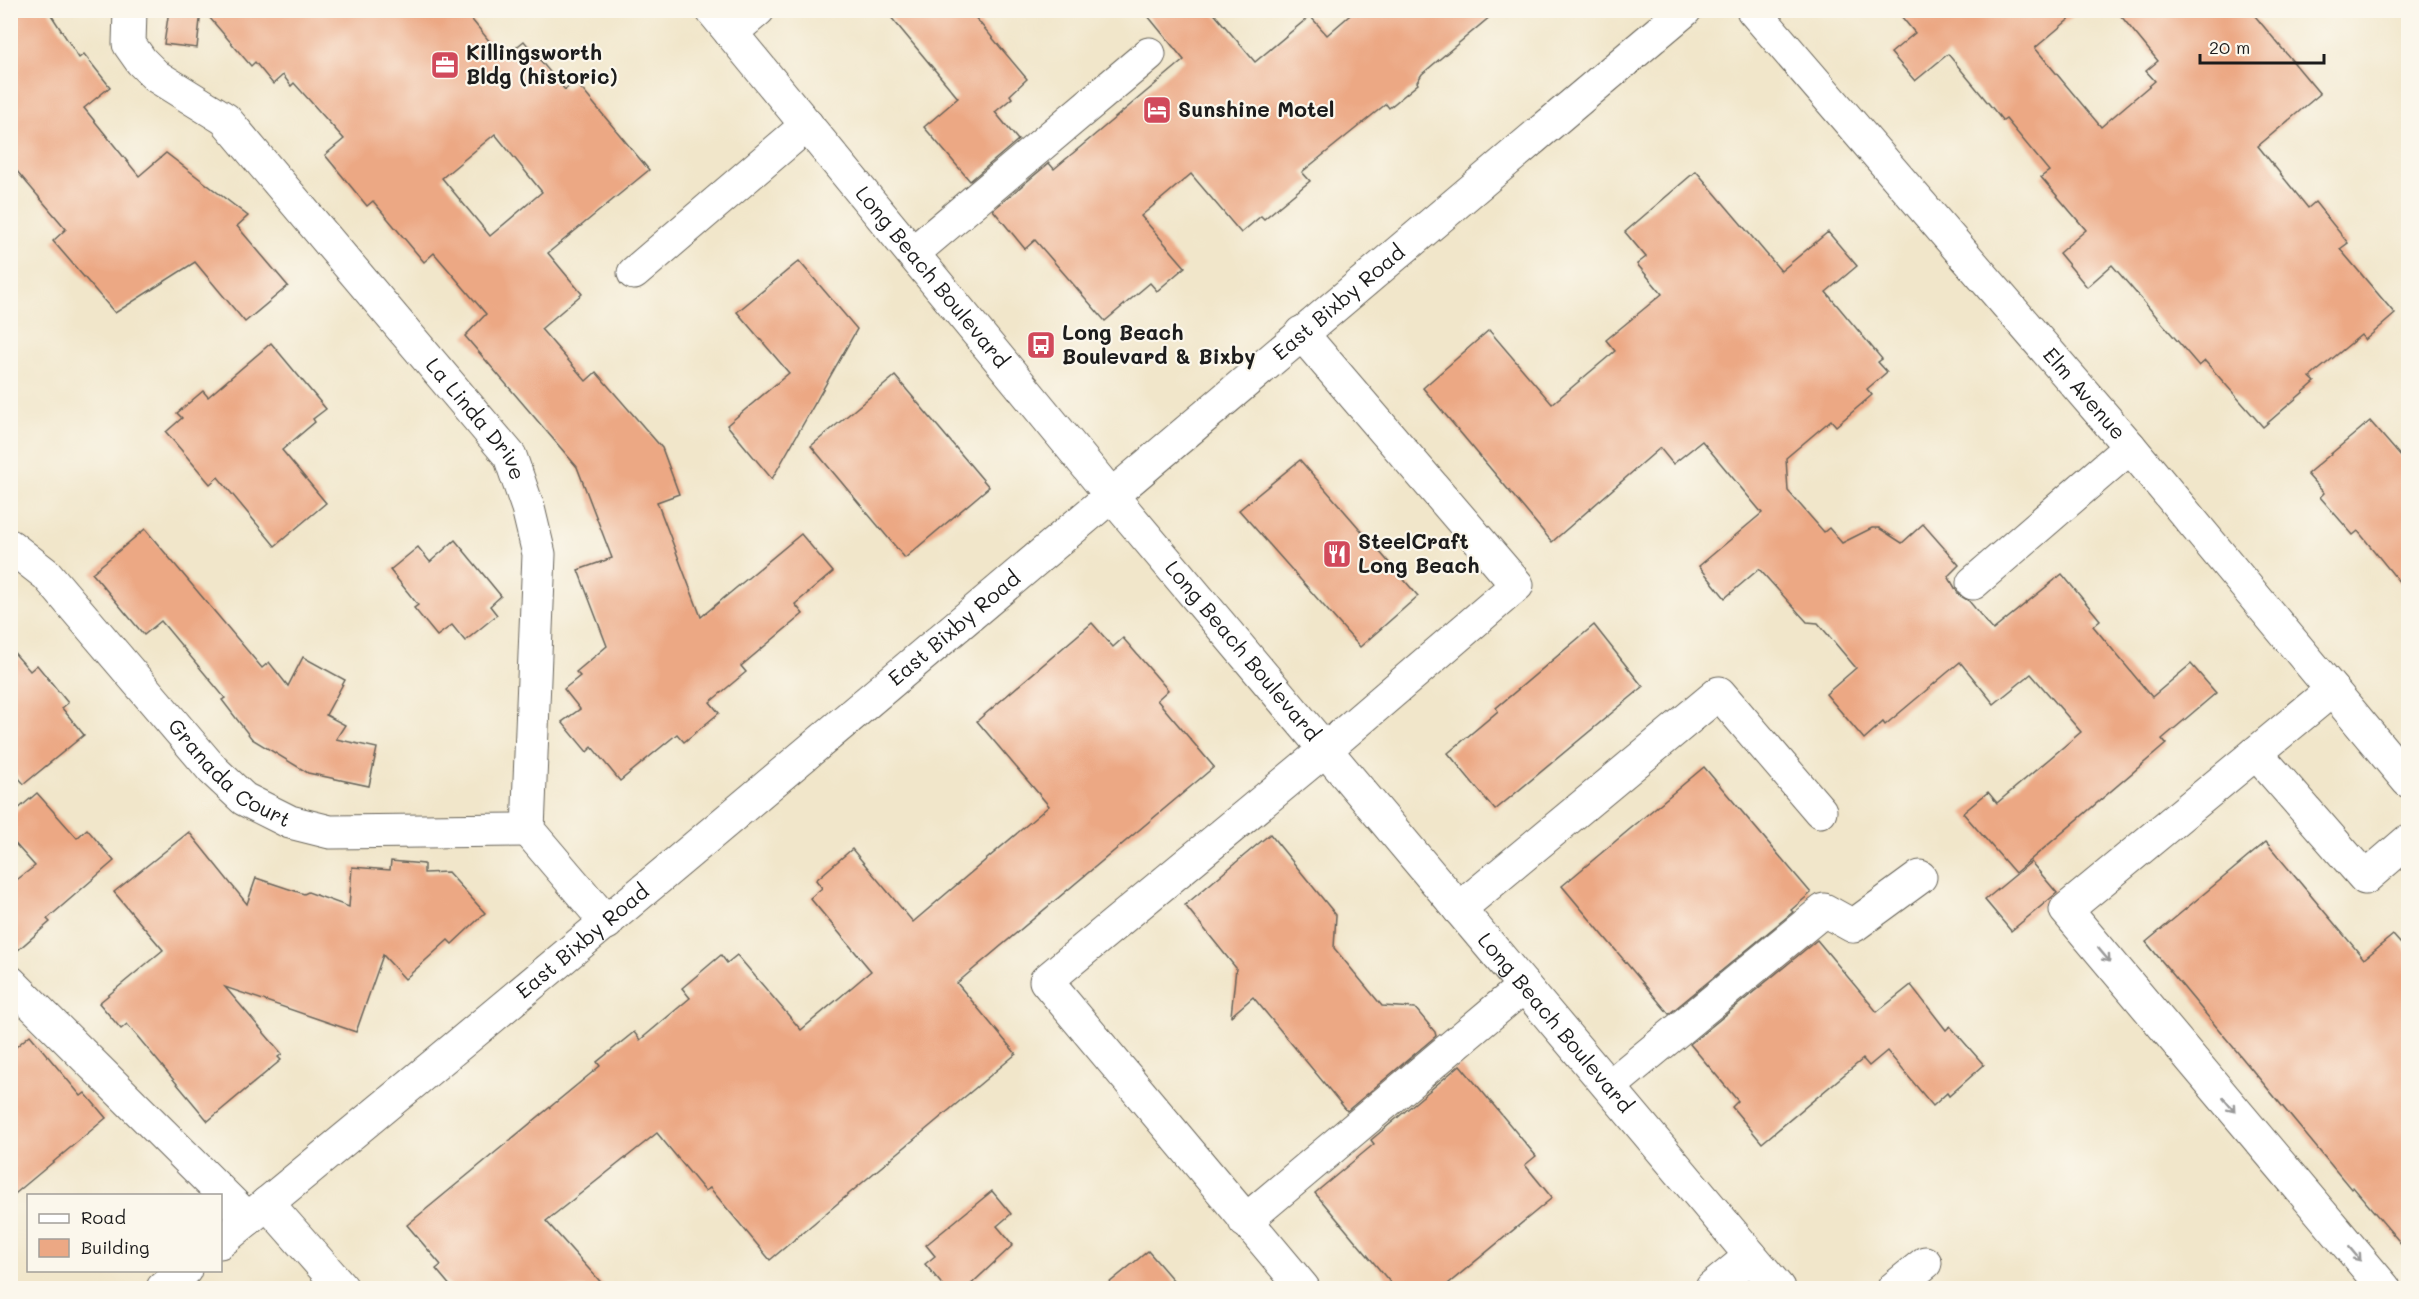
<svg xmlns="http://www.w3.org/2000/svg" width="2419" height="1299" viewBox="0 0 2419 1299" font-family="Mali,sans-serif">
<style>
.building{fill:#eca884;fill-rule:evenodd}
.lines{fill:none;stroke-linecap:round;stroke-linejoin:round}
.minor-casing{stroke:#676359;stroke-width:35}
.major-casing{stroke:#676359;stroke-width:35}
.minor{stroke:#fff;stroke-width:33}
.major{stroke:#fff;stroke-width:33}
.oneway{stroke:#999}
.labels{text-anchor:middle;stroke-width:4.5;stroke-linejoin:round;paint-order:stroke}
.poi-label{font-size:21px;font-weight:bold;fill:#1c1c1c;stroke:#fbf7ec;text-anchor:start}
.street-label{font-size:21px;fill:#1c1c1c;stroke:#fbf7ec}
</style>
<rect width="100%" height="100%" fill="#fbf7ec"/>
<filter id="ink" filterUnits="userSpaceOnUse"><feTurbulence type="fractalNoise" baseFrequency=".0167" numOctaves="2"/><feDisplacementMap in="SourceGraphic" scale="12" xChannelSelector="R" yChannelSelector="G"/><feConvolveMatrix kernelMatrix="1 2 1 2 8 2 1 2 1" color-interpolation-filters="sRGB"/></filter>
<filter id="wash" filterUnits="userSpaceOnUse"><feTurbulence type="fractalNoise" baseFrequency=".008" numOctaves="4" result="noise"/><feDisplacementMap in="SourceGraphic" scale="24" xChannelSelector="R" yChannelSelector="G"/><feGaussianBlur stdDeviation="1.35" result="paint"/><feColorMatrix in="noise" values="0 0 0 0 0 0 0 0 0 0 0 0 0 0 0 0 0 1.4 0 .05"/><feComposite in="paint" operator="in"/></filter>
<g filter="url(#wash)">
<rect width="100%" height="100%" fill="#f1e6ca"/>
<g id="blocks">
<g class="building">
<path d="M10 10H48L79 58 84 54 110 87 84 108 139 176 166 153 248 216 237 226 288 286 245 322 195 262 115 313 53 241 66 229 10 163Z"/>
<path d="M169 10H201L197 48 164 44Z"/>
<path d="M203 10H464L503 58 524 41 565 90 575 81 649 170 548 253 582 294 541 329 586 381 596 372 662 448 679 494 657 502 701 617 801 534 833 572 795 604 803 614 741 666 746 672 710 702 719 713 684 742 677 734 620 781 592 747 587 752 562 722 580 709 564 689 580 676 576 672 607 646 578 570 612 558 577 467 465 336 486 314 434 253 424 262 373 201 367 206 325 155 344 139 294 83 291 86 283 75 273 84 255 62 251 66ZM495 134 542 192 490 236 442 178Z"/>
<path d="M885 10H969L1027 79 1010 95 1012 98 995 112 1018 140 970 181 924 127 958 98Z"/>
<path d="M1143 10H1211L1255 62 1310 16 1327 35 1356 10H1498L1422 74 1417 82 1418 84 1389 108 1386 104 1302 172 1310 181 1264 219 1261 216 1241 233 1191 174 1141 216 1185 267 1157 291 1150 283 1105 321 1035 240 1025 249 993 210 1049 163 1054 169 1184 60Z"/>
<path d="M1896 10H2080L2035 48 2101 127 2155 81 2146 71 2158 61 2116 10H2250L2320 94 2258 146 2308 208 2315 202 2348 243 2340 249 2395 314 2365 340 2361 335 2310 377 2315 382 2263 427 2205 361 2199 366 2112 265 2087 287 2059 253 2086 230 2041 177 2049 171 2006 119 2003 121 1948 54 1915 81 1891 53 1915 33Z"/>
<path d="M1696 171 1781 271 1828 232 1857 266 1826 292 1882 359 1878 362 1887 372 1867 389 1872 395 1836 426 1831 420 1786 458 1788 491 1824 532 1829 528 1842 543 1872 528H1879L1902 543 1923 524 1959 565 1948 576 1959 595 1969 601 1993 630 2062 574 2100 620 2093 626 2152 697 2191 664 2216 693 2162 739 2166 744 2015 873 1963 813 1988 792 1997 803 2081 732 2031 674 1994 704 1960 662 1885 725 1883 722 1864 739 1826 694 1856 668 1818 623 1807 622 1759 569 1725 598 1699 566 1762 513 1702 441 1673 464 1660 448 1552 542 1423 388 1489 330 1552 404 1615 351 1606 340 1662 294 1637 264 1646 257 1625 232Z"/>
<path d="M799 261 857 329 772 479 727 425 789 373 737 312Z"/>
<path d="M271 343 326 409 313 419 315 422 282 450 326 503 275 546 218 477 210 484 166 432 182 418 177 413 203 391 208 397Z"/>
<path d="M895 376 989 487 905 558 811 446Z"/>
<path d="M2370 421 2409 466V594L2358 531 2353 535 2320 497 2324 493 2307 474Z"/>
<path d="M1300 460 1418 596 1360 647 1239 510Z"/>
<path d="M145 529 262 668 269 662 288 686 303 657 345 680 326 715 345 725 336 739 377 748 369 786 308 773 252 739 222 700 225 698 161 621 144 635 92 573Z"/>
<path d="M455 540 501 596 490 606 497 615 465 641 452 625 437 636 414 608 418 605 390 570 418 547 430 562Z"/>
<path d="M1092 623 1113 647 1123 638 1168 690 1157 700 1214 767 957 983 1016 1054 770 1260 710 1188 705 1191 657 1133 546 1221 606 1288H452L436 1269 441 1265 407 1225 600 1066 597 1062 634 1032 640 1040 690 998 682 988 721 955 727 963 737 955 801 1030 871 971 810 898 822 888 816 880 852 849 913 922 1049 806 977 721Z"/>
<path d="M1594 625 1643 687 1495 810 1448 753 1498 711 1496 708Z"/>
<path d="M10 648 30 671 37 665 68 703 62 708 84 735 24 784 10 768Z"/>
<path d="M1704 767 1811 893 1791 910 1793 912 1669 1014 1562 886Z"/>
<path d="M37 793 77 838 87 829 114 861 47 919 50 922 10 957V885L35 866 10 838V816Z"/>
<path d="M189 832 247 904 256 878 304 894 308 892 349 907 352 867 390 870 391 861 424 864V873L448 872 485 913 452 944 448 940 405 979 383 955 356 1032 225 987 282 1054 278 1057 281 1060 208 1121 127 1024 121 1029 99 1003 163 950 114 892Z"/>
<path d="M1270 834 1336 915 1334 948 1382 1006 1415 1008 1435 1032 1436 1036 1347 1111 1253 997 1231 1016 1236 968 1185 905Z"/>
<path d="M2266 842 2364 959 2393 935 2409 953V1253L2353 1187 2351 1189 2146 942Z"/>
<path d="M2031 862 2057 893 2011 931 1985 900Z"/>
<path d="M1817 940 1877 1012 1911 985 1946 1030 1950 1026 1984 1065 1949 1096 1947 1093 1933 1106 1887 1051 1869 1066 1863 1059 1762 1143 1732 1107 1738 1101 1690 1044Z"/>
<path d="M30 1035 81 1096 85 1093 106 1118 10 1198V1052Z"/>
<path d="M1460 1065 1536 1156 1525 1165 1552 1198 1443 1288H1395L1315 1193 1374 1144 1371 1140Z"/>
<path d="M992 1191 1011 1214 997 1226 1013 1245 967 1288H945L925 1264 935 1256 926 1245Z"/>
<path d="M1148 1251 1180 1288H1103Z"/>
</g>
</g>
</g>
<g filter="url(#ink)">
<use href="#blocks" fill-opacity="0" stroke="#676359" stroke-width="1.5"/>
<g class="lines">
<g class="minor-casing">
<g id="minor">
<path id="s1" d="M130 10 129 44 141 61 156 76 225 119 510 456 528 508 539 554 528 830 607 923"/>
<path id="s2" d="M1753 10 2130 447 2408 781"/>
<path d="M731 33 758 10"/>
<path d="M913 253 1149 54"/>
<path d="M634 273 807 125"/>
<path d="M1301 333 1517 585 1326 749 1046 981 1303 1288"/>
<path id="s3" d="M10 546 47 575 213 770 244 799 290 822 330 832 528 830"/>
<path d="M1973 583 2130 447"/>
<path d="M2332 690 2066 910 2384 1288"/>
<path d="M2256 753 2365 878 2408 841"/>
<path d="M1459 909 1719 693 1820 811"/>
<path d="M10 982 248 1219"/>
<path d="M1610 1086 1824 910 1853 926 1920 877"/>
<path d="M267 1203 342 1288"/>
<path d="M1245 1221 1524 986"/>
<path id="s4" d="M220 1242C714 837 1197 421 1685 10"/>
<path d="M163 1288 185 1270"/>
<path d="M1712 1288 1751 1256"/>
<path d="M1894 1288 1925 1263"/>
</g>
</g>
<g class="major-casing">
<g id="major">
<path id="s5" d="M712 10 1111 495 1778 1288"/>
</g>
</g>
<use href="#minor" class="minor"/>
<use href="#major" class="major"/>
</g>
<defs><path id="oneway-shaft" d="M-6 0H5M1.5-3L5.5 0L1.5 3" fill="none" stroke-width="1.6" stroke-linecap="round" stroke-linejoin="round" transform="scale(1.5)"/></defs>
<g class="oneway">
<use href="#oneway-shaft" transform="translate(2104 955) rotate(50)"/>
<use href="#oneway-shaft" transform="translate(2229 1105) rotate(50)"/>
<use href="#oneway-shaft" transform="translate(2355 1254) rotate(50)"/>
</g>
</g>
<defs>
<g id="office-square" transform="scale(1.5)"><rect x="-9" y="-9" width="18" height="18" rx="4" fill="#d1495b" stroke="#fbf7ec"/><path d="M-6-3h4V-5.5h4V-3h4V5H-6ZM-1-4.5V-3h2v-1.5ZM-6 0V1H6V0Z" fill="#fff"/></g>
<g id="hotel-square" transform="scale(1.5)"><rect x="-9" y="-9" width="18" height="18" rx="4" fill="#d1495b" stroke="#fbf7ec"/><path d="M-6-4.5h1.5V1H6V5H4.5V3h-9V5H-6ZM-4 0a1.8 1.8 0 1 1 3.6 0ZM.5 0V-2.5h3Q6-2.5 6 0Z" fill="#fff"/></g>
<g id="bus-square" transform="scale(1.5)"><rect x="-9" y="-9" width="18" height="18" rx="4" fill="#d1495b" stroke="#fbf7ec"/><path d="M-5-6H5V4H4V6H2V4H-2V6H-4V4H-5ZM-3.5-4V0h7V-4ZM-3.5 1.2v1.5H-2V1.2ZM2 1.2v1.5H3.5V1.2Z" fill="#fff"/></g>
<g id="restaurant-square" transform="scale(1.5)"><rect x="-9" y="-9" width="18" height="18" rx="4" fill="#d1495b" stroke="#fbf7ec"/><path d="M-5-6h1v4h1v-4h1v4h1v-4h1v5L-1.5 .5V6h-2V.5L-5-1ZM5-6V6H3V1.5H1.5Q1.5-4 5-6Z" fill="#fff"/></g>
</defs>
<g fill-rule="evenodd">
<use href="#office-square" x="445" y="65"/>
<use href="#hotel-square" x="1157" y="110"/>
<use href="#bus-square" x="1041" y="345"/>
<use href="#restaurant-square" x="1337" y="554"/>
</g>
<g class="labels">
<g class="poi-label">
<text x="466" y="60">Killingsworth<tspan x="466" dy="24">Bldg (historic)</tspan></text>
<text x="1178" y="117">Sunshine Motel</text>
<text x="1062" y="340">Long Beach<tspan x="1062" dy="24">Boulevard &amp; Bixby</tspan></text>
<text x="1358" y="549">SteelCraft<tspan x="1358" dy="24">Long Beach</tspan></text>
</g>
<g class="street-label">
<text dy="7" stroke="none"><textPath href="#s5" startOffset="346">Long Beach Boulevard</textPath></text>
<text dy="7" stroke="none"><textPath href="#s4" startOffset="1461">East Bixby Road</textPath></text>
<text dy="7" stroke="none"><textPath href="#s2" startOffset="507">Elm Avenue</textPath></text>
<text dy="7" stroke="none"><textPath href="#s1" startOffset="549">La Linda Drive</textPath></text>
<text dy="7" stroke="none"><textPath href="#s4" startOffset="957">East Bixby Road</textPath></text>
<text dy="7" stroke="none"><textPath href="#s5" startOffset="832">Long Beach Boulevard</textPath></text>
<text dy="7" stroke="none"><textPath href="#s3" startOffset="318">Granada Court</textPath></text>
<text dy="7" stroke="none"><textPath href="#s4" startOffset="471">East Bixby Road</textPath></text>
<text dy="7" stroke="none"><textPath href="#s5" startOffset="1318">Long Beach Boulevard</textPath></text>
</g>
</g>
<rect width="2419" height="1299" fill="none" stroke="#fbf7ec" stroke-width="36"/>
<rect x="27" y="1194" width="195" height="78" fill="#fbf7ec" stroke="#a29f99" stroke-width="1.5"/>
<rect x="39" y="1214" width="30" height="9" fill="#ffffff" stroke="#a29f99" stroke-width="1.5"/>
<text x="81" y="1224" font-size="18" fill="#1c1c1c">Road</text>
<rect x="39" y="1239" width="30" height="18" fill="#eca884" stroke="#a29f99" stroke-width="1.5"/>
<text x="81" y="1254" font-size="18" fill="#1c1c1c">Building</text>
<path d="M2200 54v9h124v-9" fill="none" stroke="#1c1c1c" stroke-width="3"/>
<text x="2209" y="54" font-size="18" fill="#1c1c1c" stroke="#fbf7ec" stroke-width="4.5" paint-order="stroke">20 m</text>
</svg>
